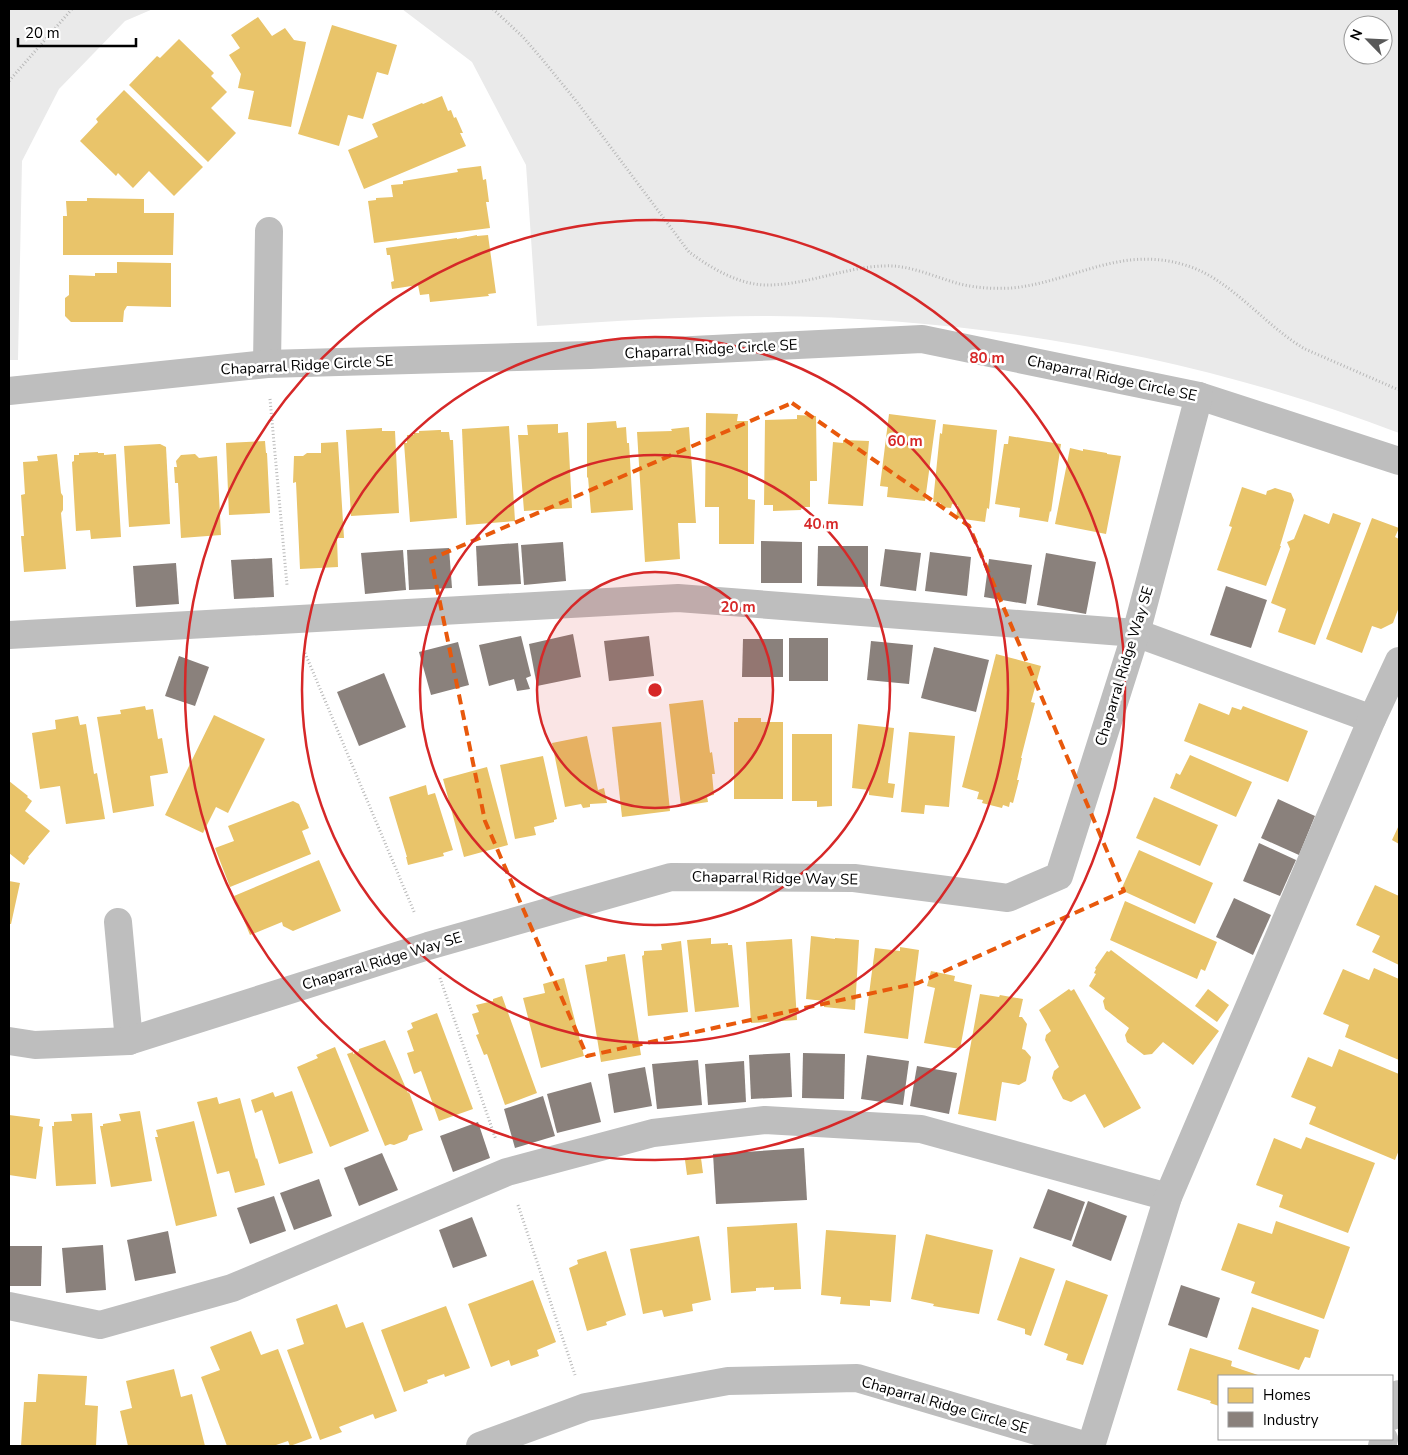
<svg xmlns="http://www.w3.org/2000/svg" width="1408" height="1455" viewBox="0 0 1408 1455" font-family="'Nunito Sans',sans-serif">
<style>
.green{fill:#eaeaea;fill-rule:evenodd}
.homes{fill:#e9c46a}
.industry{fill:#8a817c}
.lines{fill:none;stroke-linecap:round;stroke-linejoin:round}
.path{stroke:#b8b8b8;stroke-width:3;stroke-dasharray:1 2.5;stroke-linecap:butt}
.minor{stroke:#bebebe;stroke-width:28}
.marked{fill:none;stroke:#e8590c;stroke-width:4;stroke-dasharray:10 6;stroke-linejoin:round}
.ring{fill:none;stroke:#d62828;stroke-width:2.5}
.labels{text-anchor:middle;stroke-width:5;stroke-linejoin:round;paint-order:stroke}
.street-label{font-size:15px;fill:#000;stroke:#fff}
.centre{fill:#d62828;stroke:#fff;stroke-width:2.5}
.ring-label{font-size:15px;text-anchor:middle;font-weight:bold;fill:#d62828;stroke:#fff;stroke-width:5;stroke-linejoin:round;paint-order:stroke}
</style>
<rect width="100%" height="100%" fill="#fff"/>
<g class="green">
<path d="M9 9H153L125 21 59 89 22 161 18 360H9Z"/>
<path d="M402 9H1399V433C1202 357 982 318 770 316 692 316 614 321 537 326L526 165 472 62ZM1353 25H1383V55H1353Z"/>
</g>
<g class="homes">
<path d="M258 17 272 36 285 28 294 40 306 42 291 127 248 119 254 91 238 88 241 74 229 55 240 48 231 35Z"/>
<path d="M332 25 397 45 388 75 377 72 363 119 348 115 339 146 298 134Z"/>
<path d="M179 39 214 73 211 76 227 92 211 108 236 133 208 162 129 85 157 56 160 58Z"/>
<path d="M124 90 203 167 174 196 149 171 133 188 118 173 116 176 80 141 98 122 96 119Z"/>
<path d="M442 96 448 111 451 110 454 118 456 117 463 133H460L466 146 364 189 348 150 378 137 372 124 422 103 423 104Z"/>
<path d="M481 166 483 180 486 179 489 202H486L490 228 374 243 368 201 376 200V198L393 197 391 185 403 184V181L458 172 457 169Z"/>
<path d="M87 198 144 199V213H174L173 255H63V216H67L66 201H87Z"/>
<path d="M477 235V236L488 235 496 293 488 294 489 296 430 302 429 294 420 295 418 285 392 289 391 282 394 281 390 255H387L386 248 457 238V239Z"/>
<path d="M117 262 171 263V307L127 306 124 311 123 322H71L65 316V298L69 295V275L95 276V273H117Z"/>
<path d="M706 413 738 414 737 421H748V499L755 500 754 544H719V507H705Z"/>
<path d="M889 414 936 420 925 501 887 497 888 487 880 486Z"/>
<path d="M797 415 816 416 817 481H810V507H802L801 510 773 511V505H764L765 420 797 419Z"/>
<path d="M616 421 617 428 626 427 627 443H629L633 510 591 513 588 477 587 478V423Z"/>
<path d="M558 424V433L568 432 572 508 524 511 518 435H528L527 425Z"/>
<path d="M943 424 997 430 989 509 987 508 985 522 956 518 958 505 952 504 951 508 941 507V503L933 502 940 433 942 434Z"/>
<path d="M509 426 515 521 466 525 462 429Z"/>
<path d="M689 427 696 523H678L680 559 645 562 637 432 672 431 671 429Z"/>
<path d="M382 428V431H395L399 513 351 516 346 430Z"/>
<path d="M439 430H441V432H449L450 440H453L457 518 410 522 404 443H407V435H414V433H419V431Z"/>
<path d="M1009 436 1061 444 1051 512 1050 511 1048 522 1019 517 1020 508 995 504 1004 444H1008Z"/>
<path d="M843 440 869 441 863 506 828 504 833 442 843 443Z"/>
<path d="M265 441 266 453H267L270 513 229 515 226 443Z"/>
<path d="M338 442 344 538H337L338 567 300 569 296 482 293 483 294 456H303L307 453H321V443Z"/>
<path d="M160 444 166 447 170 524 129 527 124 446Z"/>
<path d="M1070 448 1083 451V449L1107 453V454L1121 456 1106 534 1055 524Z"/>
<path d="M98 452V453H104V455L116 454 121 537 91 539 90 530 76 531 72 462 74 461V455H79V453Z"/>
<path d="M57 454 61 493 63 496V510L61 513 66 569 24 572 21 536H24L21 495 25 494 23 462 38 461 37 456Z"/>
<path d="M195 454 199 458 217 456 221 535 181 538 178 483H175L174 467H177L176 461 181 455Z"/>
<path d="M1242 487 1266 495 1267 491 1275 488 1291 493 1294 500 1280 546H1281L1266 586 1217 570 1232 527 1229 526Z"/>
<path d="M1333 513 1361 523 1315 645 1278 632 1286 609 1271 603 1290 549 1287 542 1294 539 1304 514 1329 524Z"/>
<path d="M1372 518 1399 528 1395 537 1399 539V607L1393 623 1381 629 1372 626 1362 653 1326 639Z"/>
<path d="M996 654 1041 666 1031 702 1035 703 1021 758H1022L1017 780H1019L1013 803 1010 802 1009 807 1003 805 1002 808 982 803 983 800 977 799 979 792 962 787Z"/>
<path d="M703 700 710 753 712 752 715 774H712L714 795 707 796 708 802 681 806 669 704Z"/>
<path d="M1199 703 1229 715 1232 707 1241 710 1243 706 1308 731 1288 782 1184 741Z"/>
<path d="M145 706 146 710 153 709 158 739 162 738 168 773 150 776 154 806 113 813 97 717 121 714 120 710Z"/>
<path d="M214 715 265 739 228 813 216 807 203 833 165 815Z"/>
<path d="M78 716 80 725 86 724 94 774 97 773 105 819 66 824 60 786 40 789 32 733 56 729 55 720Z"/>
<path d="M738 718H761V722H783V799H734V722H738Z"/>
<path d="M661 722 670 811 622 817 612 727Z"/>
<path d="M858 724 894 728 888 783 895 784 893 798 869 795V790L852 788Z"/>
<path d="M909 732 955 736 949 807 925 805 924 814 901 812Z"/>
<path d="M792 734H832V806L817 807V801H792Z"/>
<path d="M587 736 598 790 604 788 607 803 590 804V807L583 808 581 804 565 807 552 743Z"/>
<path d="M1190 755 1252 782 1236 817 1170 788 1176 773 1180 775Z"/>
<path d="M543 756 557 819 554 820V822L534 827 536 835 515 839 500 765Z"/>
<path d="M487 767 508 845 464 857 443 779Z"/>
<path d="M9 781 28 796 27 797 32 801 25 811 50 831 28 857 29 858 24 865 9 853Z"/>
<path d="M426 785 428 795 435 793 453 850 443 853 444 856 408 865 406 857H407L389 797Z"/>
<path d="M1154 797 1218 825 1200 866 1136 838Z"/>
<path d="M293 801 299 804 309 828 302 831 311 854 230 887 215 848 234 841 228 826Z"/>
<path d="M1399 825V844L1392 840Z"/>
<path d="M1139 850 1213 883 1195 924 1121 890Z"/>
<path d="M319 860 341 911 293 931 283 926 282 922 250 935 234 896Z"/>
<path d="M9 881 20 883 11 924H9Z"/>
<path d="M1375 885 1399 896V965L1372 952 1380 936 1356 925Z"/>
<path d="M1125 901 1217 942 1205 971 1201 969 1197 979 1110 940Z"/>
<path d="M811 936 835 939V938L859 940 855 1010 824 1007V1001L806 999Z"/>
<path d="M711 938V944L728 943V945H732L739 1007 695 1012 687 940Z"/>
<path d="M792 939 797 1020 751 1023 746 942Z"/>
<path d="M681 941 688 1012 648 1016 642 956 644 955V951L662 950 661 944Z"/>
<path d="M900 947 919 950 908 1039 864 1033 875 948 900 951Z"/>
<path d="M1111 950 1219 1031 1193 1065 1163 1042 1152 1054 1144 1055 1127 1042 1125 1035 1129 1028 1105 1009 1103 1001 1105 998 1089 986 1096 974 1094 973 1096 969 1095 968 1107 951 1109 952Z"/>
<path d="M625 954 641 1055 601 1062 585 965 607 961V957Z"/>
<path d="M1374 968 1399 979V1060L1345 1037 1349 1025 1323 1014 1343 969 1369 980Z"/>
<path d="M931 971 955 976 954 981 972 985 960 1049 924 1043 935 988 927 986Z"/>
<path d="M564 978 584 1056 541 1068 523 998 545 993 543 984Z"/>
<path d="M1069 989 1071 991 1074 989 1141 1108 1104 1128 1085 1094 1071 1102 1063 1099 1052 1078 1054 1071 1059 1067 1045 1040 1046 1035 1051 1031 1039 1010Z"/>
<path d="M1208 989 1229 1005 1217 1022 1195 1006Z"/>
<path d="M980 994 999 997 1000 995 1023 999 1019 1017H1022L1027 1024 1022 1049 1025 1050 1031 1057 1026 1081 1019 1085 1002 1082 996 1121 958 1114Z"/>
<path d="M502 996 537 1093 505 1105 487 1054 484 1055 476 1035 479 1034 472 1014 479 1012 476 1005 493 1001V999Z"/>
<path d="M437 1013 473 1109 439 1121 421 1071 414 1074 407 1053 414 1051 407 1031 413 1028 411 1023Z"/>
<path d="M385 1040 408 1093 409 1092 423 1130 409 1135 407 1140 394 1145 390 1144 385 1146 347 1054 353 1052V1054L359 1051V1049Z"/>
<path d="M335 1047 369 1131 330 1147 297 1067 318 1058 316 1055Z"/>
<path d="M1339 1049 1399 1074V1150L1395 1160 1309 1124 1316 1107 1291 1097 1308 1057 1332 1067Z"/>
<path d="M292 1091 313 1153 279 1164 262 1110 255 1113 251 1100 273 1092 275 1097Z"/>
<path d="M217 1097 219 1104 240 1098 256 1159 257 1158 265 1185 235 1193 229 1171 217 1174 197 1102Z"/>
<path d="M140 1111 152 1181 111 1187 100 1126H103V1124L121 1121 119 1114Z"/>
<path d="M92 1113 96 1184 56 1186 52 1126H54V1122L72 1121 71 1114Z"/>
<path d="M9 1115 40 1119 39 1126 43 1127 36 1179 9 1175Z"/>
<path d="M194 1121 217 1216 176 1226 155 1137H158L156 1130Z"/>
<path d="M1306 1137 1375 1163 1348 1233 1279 1207 1283 1195 1256 1185 1274 1138 1301 1149Z"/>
<path d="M701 1158 703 1173 687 1175 685 1160Z"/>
<path d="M1276 1221 1350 1247 1324 1319 1251 1293 1255 1282 1221 1270 1238 1223 1272 1234Z"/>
<path d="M797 1223 801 1289 774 1290V1287L756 1288V1291L731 1293 727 1227Z"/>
<path d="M826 1230 896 1235 891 1302 870 1300V1306L840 1304 841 1297 821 1295Z"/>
<path d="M926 1234 993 1250 979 1314 933 1306 934 1304 911 1299Z"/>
<path d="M699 1236 711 1300 692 1304 693 1311 664 1317 662 1310 643 1314 630 1249Z"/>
<path d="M606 1251 626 1315 606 1322 607 1325 587 1331 569 1268 578 1264 577 1260Z"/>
<path d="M1020 1257 1055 1269 1031 1336 1025 1334V1329L997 1320Z"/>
<path d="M533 1280 556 1342 537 1350 539 1356 511 1366 509 1360 491 1367 468 1304Z"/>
<path d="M1066 1280 1108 1295 1083 1365 1066 1360 1068 1354 1044 1345Z"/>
<path d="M337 1304 346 1328 363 1322 397 1411 375 1419 373 1414 339 1427 342 1432 320 1440 287 1350 304 1344 296 1319Z"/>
<path d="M446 1306 470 1368 445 1377 444 1374 427 1380 428 1383 404 1392 381 1330Z"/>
<path d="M1252 1307 1319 1330 1310 1358 1305 1357 1299 1370 1238 1349Z"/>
<path d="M251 1331 261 1355 278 1349 312 1438 290 1446 288 1441 273 1446H227L201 1377 220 1370 210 1347Z"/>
<path d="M1190 1348 1232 1361 1231 1366 1261 1376H1219V1406L1210 1403 1211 1401 1177 1390Z"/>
<path d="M174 1369 181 1397 192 1394 205 1446H128L120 1411 132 1408 126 1381Z"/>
<path d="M38 1374 87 1376 85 1405 98 1406 96 1446H21L24 1402H36Z"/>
</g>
<g class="industry">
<path d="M761 541 802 542V583H761Z"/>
<path d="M563 542 566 581 524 585 521 545Z"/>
<path d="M518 543 521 584 478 586 476 546Z"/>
<path d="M818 546H868V587L817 586Z"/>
<path d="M449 548 452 588 409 590 407 550Z"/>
<path d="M885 549 921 553 916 591 880 586Z"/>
<path d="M403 550 406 590 365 594 361 553Z"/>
<path d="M930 552 971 557 967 596 925 591Z"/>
<path d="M1046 553 1096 562 1086 614 1037 605Z"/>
<path d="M272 558 274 597 234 599 231 560Z"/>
<path d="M989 559 1032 565 1026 604 984 597Z"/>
<path d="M176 563 179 604 136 607 133 566Z"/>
<path d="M1226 586 1267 600 1251 648 1210 635Z"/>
<path d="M573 634 581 677 537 686 529 644Z"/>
<path d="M521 636 531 676 526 678 530 689 517 691 514 679 489 686 479 645Z"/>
<path d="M649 636 654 676 609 681 604 641Z"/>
<rect x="789" y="638" width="39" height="43"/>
<path d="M743 639H783V677H742Z"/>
<path d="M871 641 913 645 909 684 867 680Z"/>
<path d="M458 642 469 685 431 695 419 652Z"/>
<path d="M934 647 989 660 976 712 921 698Z"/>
<path d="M179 656 209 667 195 706 165 696Z"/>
<path d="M384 673 406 727 359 746 337 692Z"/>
<path d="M1278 799 1315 816 1299 855 1261 838Z"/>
<path d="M1259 843 1296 860 1280 896 1243 881Z"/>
<path d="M1234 898 1271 915 1253 955 1216 937Z"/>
<path d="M790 1053 792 1097 751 1099 749 1055Z"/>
<path d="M803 1053 845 1054 844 1099 802 1098Z"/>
<path d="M867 1055 909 1061 903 1105 861 1099Z"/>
<path d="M698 1060 702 1105 657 1109 652 1064Z"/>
<path d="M744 1061 746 1102 708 1105 705 1064Z"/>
<path d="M917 1066 957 1073 949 1114 910 1106Z"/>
<path d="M645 1067 652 1106 614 1113 608 1074Z"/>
<path d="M591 1082 601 1122 557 1133 547 1094Z"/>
<path d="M543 1096 555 1136 515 1148 504 1109Z"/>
<path d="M478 1122 490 1158 453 1172 440 1136Z"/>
<path d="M804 1148 807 1200 716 1204 713 1154Z"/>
<path d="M382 1153 398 1190 359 1206 344 1168Z"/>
<path d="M319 1179 332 1216 294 1230 280 1193Z"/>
<path d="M1048 1189 1085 1202 1071 1241 1033 1228Z"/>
<path d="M274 1196 286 1231 250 1244 237 1208Z"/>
<path d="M1088 1201 1127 1216 1111 1261 1072 1246Z"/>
<path d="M472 1217 487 1256 453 1268 439 1230Z"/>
<path d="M168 1231 176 1273 135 1281 127 1240Z"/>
<path d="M103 1245 106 1290 66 1293 62 1248Z"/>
<path d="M9 1246H42L41 1286H9Z"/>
<path d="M1181 1285 1220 1298 1207 1338 1168 1325Z"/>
</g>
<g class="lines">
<g class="path">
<path d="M493 9 523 37 542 59 577 102 689 252C711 268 739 285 767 285 811 285 851 264 894 266 917 268 938 278 960 284 976 288 995 289 1012 288 1073 282 1120 245 1185 265 1230 278 1265 326 1305 349L1399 390"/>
<path d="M9 81 72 9"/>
<path d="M270 399 287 585"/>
<path d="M305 653 415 914"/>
<path d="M440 978 496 1140"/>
<path d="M518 1205 575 1375"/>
</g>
<g class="minor">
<path d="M267 364 269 231"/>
<path d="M9 391 267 364 590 355 922 339 1199 396 1399 461"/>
<path d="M9 635 678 598 1136 633 1372 719"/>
<path d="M118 922 129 1041"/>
<path d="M9 1041 35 1045 129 1041 428 946 671 877 854 878 1008 898 1059 876 1136 633 1199 396"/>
<path d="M9 1306 100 1325 232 1288 507 1172 653 1133 765 1120 921 1129 1168 1197"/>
<path d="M1392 1416 1399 1394"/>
<path d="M480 1446 586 1407 728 1381 857 1378 1087 1446"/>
<path d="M1091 1446 1168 1197 1372 719 1399 661"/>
<path d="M1382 1446 1384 1439"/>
</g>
</g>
<path class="marked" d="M792 403 969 526 1124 891 918 983 587 1056 485 821 431 559Z"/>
<circle cx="655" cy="690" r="118" fill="#d62828" fill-opacity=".12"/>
<g class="ring">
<circle cx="655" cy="690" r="118"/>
<circle cx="655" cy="690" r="235"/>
<circle cx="655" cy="690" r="353"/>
<circle cx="655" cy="690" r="470"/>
</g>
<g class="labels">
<g class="street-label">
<text transform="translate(711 349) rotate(-3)" y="5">Chaparral Ridge Circle SE</text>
<text transform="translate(307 365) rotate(-3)" y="5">Chaparral Ridge Circle SE</text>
<text transform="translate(1112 378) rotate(12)" y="5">Chaparral Ridge Circle SE</text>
<text transform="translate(1124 666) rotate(-73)" y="5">Chaparral Ridge Way SE</text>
<text transform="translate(775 878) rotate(1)" y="5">Chaparral Ridge Way SE</text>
<text transform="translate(382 961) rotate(-17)" y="5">Chaparral Ridge Way SE</text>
<text transform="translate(945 1405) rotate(16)" y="5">Chaparral Ridge Circle SE</text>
</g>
</g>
<circle cx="655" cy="690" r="8" class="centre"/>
<g class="ring-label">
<text x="987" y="363">80 m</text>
<text x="905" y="446">60 m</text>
<text x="821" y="529">40 m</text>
<text x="738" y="612">20 m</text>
</g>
<rect width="1408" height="1455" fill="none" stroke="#000000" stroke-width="20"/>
<rect x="1218" y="1375" width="175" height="65" fill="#ffffff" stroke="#999999"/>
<rect x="1228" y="1388" width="25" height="15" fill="#e9c46a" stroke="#999999"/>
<text x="1263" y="1400" font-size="15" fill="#000000">Homes</text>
<rect x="1228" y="1412" width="25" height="15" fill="#8a817c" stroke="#999999"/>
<text x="1263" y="1425" font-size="15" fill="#000000">Industry</text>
<g transform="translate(1368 40) rotate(294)"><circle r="24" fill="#ffffff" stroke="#999999"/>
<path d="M0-4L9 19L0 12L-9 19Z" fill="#595959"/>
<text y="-8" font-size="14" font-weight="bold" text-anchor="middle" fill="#000000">N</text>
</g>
<path d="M18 38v8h118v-8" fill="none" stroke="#000000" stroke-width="2.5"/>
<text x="25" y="38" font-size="15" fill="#000000" stroke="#ffffff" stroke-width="4" paint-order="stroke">20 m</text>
</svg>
